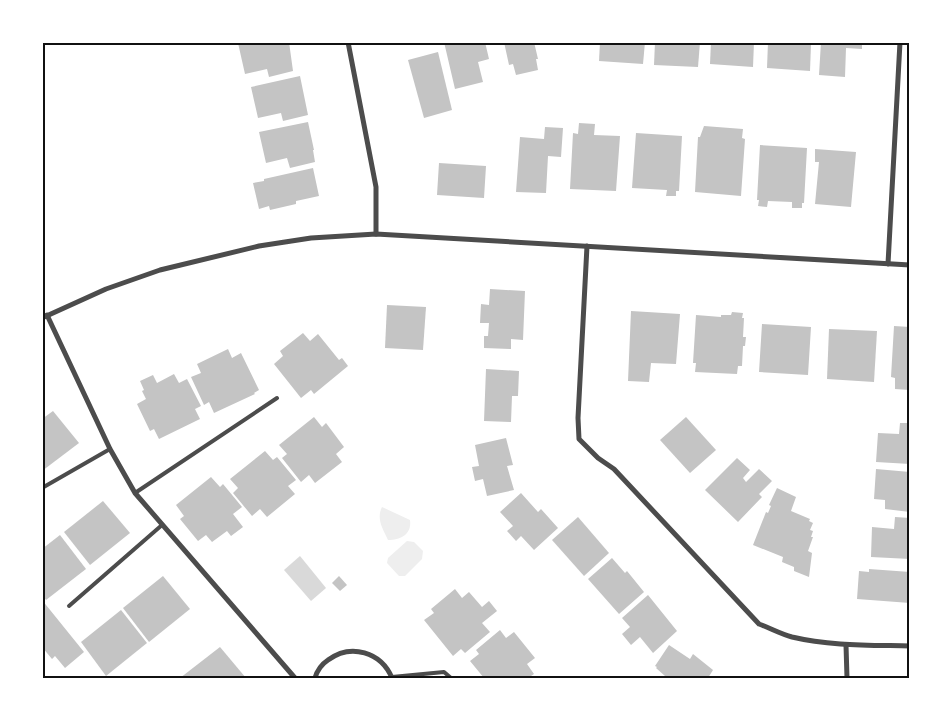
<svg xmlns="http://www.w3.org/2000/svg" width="952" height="721" viewBox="0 0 952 721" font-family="Manrope,sans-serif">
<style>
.green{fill:#eee}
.water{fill:#d9d9d9}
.building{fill:#c4c4c4}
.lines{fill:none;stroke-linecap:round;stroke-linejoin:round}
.service{stroke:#4c4c4c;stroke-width:4}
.minor{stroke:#4c4c4c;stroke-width:5}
.neatline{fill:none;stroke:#111;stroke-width:2}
</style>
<rect width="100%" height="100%" fill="#fff"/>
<g class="green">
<path d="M382 507 410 520C412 534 401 540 388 540 383 529 376 519 382 507Z"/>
<path d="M407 541 414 542 423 551 422 559 405 576H399L387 563 388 558Z"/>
</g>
<path class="water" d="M300 556 326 588 311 601 284 570Z"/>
<g class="building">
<path d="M289 42 293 71 269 77 267 69 245 74 238 43Z"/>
<path d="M444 42H485L489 59 478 62 483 82 455 89Z"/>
<path d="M504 42H534L538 59H536L538 70 516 75 513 64 509 65Z"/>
<path d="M600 42H645L643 64 599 61Z"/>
<path d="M655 42H700L698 67 654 65Z"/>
<path d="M711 42H754L753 67 710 64Z"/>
<path d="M768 42H798L811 44 810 71 767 68Z"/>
<path d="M821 42H862V49L846 48 845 77 819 75Z"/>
<path d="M438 52 452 110 424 118 408 60Z"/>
<path d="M300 76 308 115 283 121 281 113 258 118 251 87Z"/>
<path d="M308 122 314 150H313L315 162 290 168 287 158 266 163 259 132Z"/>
<path d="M579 123 595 124 594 135 620 136 616 191 570 189 573 133 578 134Z"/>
<path d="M704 126 743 129 742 138 745 139 741 196 695 192 698 137H700Z"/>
<path d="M545 127 563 128 561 157 548 156 546 193 516 192 520 137 544 139Z"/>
<path d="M636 133 682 136 679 191H676V196H666L667 190 632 188Z"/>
<path d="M760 145 807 148 804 203H802V208H792V202L768 201 767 207 758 206 759 200H757Z"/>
<path d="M815 149 856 152 851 207 815 204 819 162H815Z"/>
<path d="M439 163 486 166 484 198 437 195Z"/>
<path d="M313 168 319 196 296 201V204L270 210 269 206 259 209 253 183 264 181V179Z"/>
<path d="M490 289 525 291 523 340 511 339V349L484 348V336H488L489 323H480L481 304 489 305Z"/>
<path d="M387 305 426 307 423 350 385 348Z"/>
<path d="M631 311 680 314 676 364 651 363 649 382 628 381Z"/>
<path d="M732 312 743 313 742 318H744L743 337H746L745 346H743L742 366H738L737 374 695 372 696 363H693L696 315 721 317V315H731Z"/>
<path d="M762 324 811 327 808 375 759 372Z"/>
<path d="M894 326 910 327V390L895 389V378L891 377Z"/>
<path d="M829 329 877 331 874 382 827 379Z"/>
<path d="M303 333 310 341 318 334 339 360 342 358 348 366 314 394 311 390 301 398 274 364 283 356 280 351Z"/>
<path d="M228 349 232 358 241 353 259 390 254 393 255 394 214 413 209 402 204 405 191 377 201 373 197 364Z"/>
<path d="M486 369 519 371 518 396H512L511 422 484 421Z"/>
<path d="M174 374 179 383 187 379 201 406 195 409 200 419 159 439 154 429 150 431 137 404 146 399 142 391 144 390 140 381 153 375 157 383Z"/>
<path d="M53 411 79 443 42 471V419Z"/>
<path d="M314 417 322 427 326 423 344 447 336 454 342 462 315 483 309 475 301 482 282 458 287 454 279 445Z"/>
<path d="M686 417 716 450 690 473 660 440Z"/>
<path d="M900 423H910V464L876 462 878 433 899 434Z"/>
<path d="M506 438 513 465 507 466 514 490 487 496 483 479 475 481 472 467 479 466 475 445Z"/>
<path d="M265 451 273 460 277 457 296 480 288 486 295 494 267 517 260 509 252 516 233 493 238 488 230 479Z"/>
<path d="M737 458 750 470 743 478 746 482 759 469 772 481 759 494 762 497 738 522 705 490Z"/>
<path d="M876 469 910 472V512L885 509V500L874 499Z"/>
<path d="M211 477 220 487 223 484 242 507 233 514 243 527 231 536 227 531 212 542 206 535 198 541 180 519 184 516 176 505Z"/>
<path d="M777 488 796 497 791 511 810 519 809 521 813 523 810 530 813 531 811 537H813L808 551 812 553 809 577 794 571V567L782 562 783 557 753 545 766 512 768 513 771 506 769 505Z"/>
<path d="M521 493 538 512 541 509 558 528 534 550 521 536 516 541 507 531 513 526 500 512Z"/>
<path d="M103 501 130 533 90 565 64 532Z"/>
<path d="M578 517 609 553 584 576 552 540Z"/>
<path d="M895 517 910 518V559L871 557 872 527 894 529Z"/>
<path d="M60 535 86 569 46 600 42 595V549Z"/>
<path d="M612 558 625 573 627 571 644 592 619 614 588 579Z"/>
<path d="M869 569 910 572V603L857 599 859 571 869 572Z"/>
<path d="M163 576 190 609 149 642 123 608Z"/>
<path d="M339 576 347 585 340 591 332 583Z"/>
<path d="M455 589 462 598 469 592 482 607 489 601 497 611 482 623 490 632 465 653 461 649 453 656 424 620 434 613 431 609Z"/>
<path d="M648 595 677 631 653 653 640 637 631 645 622 634 630 627 622 618Z"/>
<path d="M42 600 84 652 65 668 55 656 52 659 42 647Z"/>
<path d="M121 610 147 643 106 676 81 642Z"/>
<path d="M500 630 506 638 514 632 535 658 527 664 534 674 528 678H484L470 661 479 654 476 650Z"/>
<path d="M669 645 690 659 693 654 713 670 708 678H663L665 676 656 668 657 667 655 666Z"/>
<path d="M220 647 246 678H180Z"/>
</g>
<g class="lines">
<g class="service">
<path d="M42 488 110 449"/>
<path d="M135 493 277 398"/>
<path d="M69 606 162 525"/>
<path d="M392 677 444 672 451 678"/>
</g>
<g class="minor">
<path d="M348 42 376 187V234"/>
<path d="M587 246 578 418 579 439 598 458 614 469 759 624C770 628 781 634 792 637 830 646 870 645 910 646"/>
<path d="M888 264 900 42"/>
<path d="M47 315 110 449 135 493 295 678"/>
<path d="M42 318 106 289 160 270 259 246 311 238 376 234 910 265"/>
<path d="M846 645 847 678"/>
<path d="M315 678C317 671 322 664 328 660 351 643 381 652 392 678"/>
</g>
</g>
<rect width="952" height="721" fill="none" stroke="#ffffff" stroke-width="88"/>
<rect x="44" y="44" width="864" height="633" class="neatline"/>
</svg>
